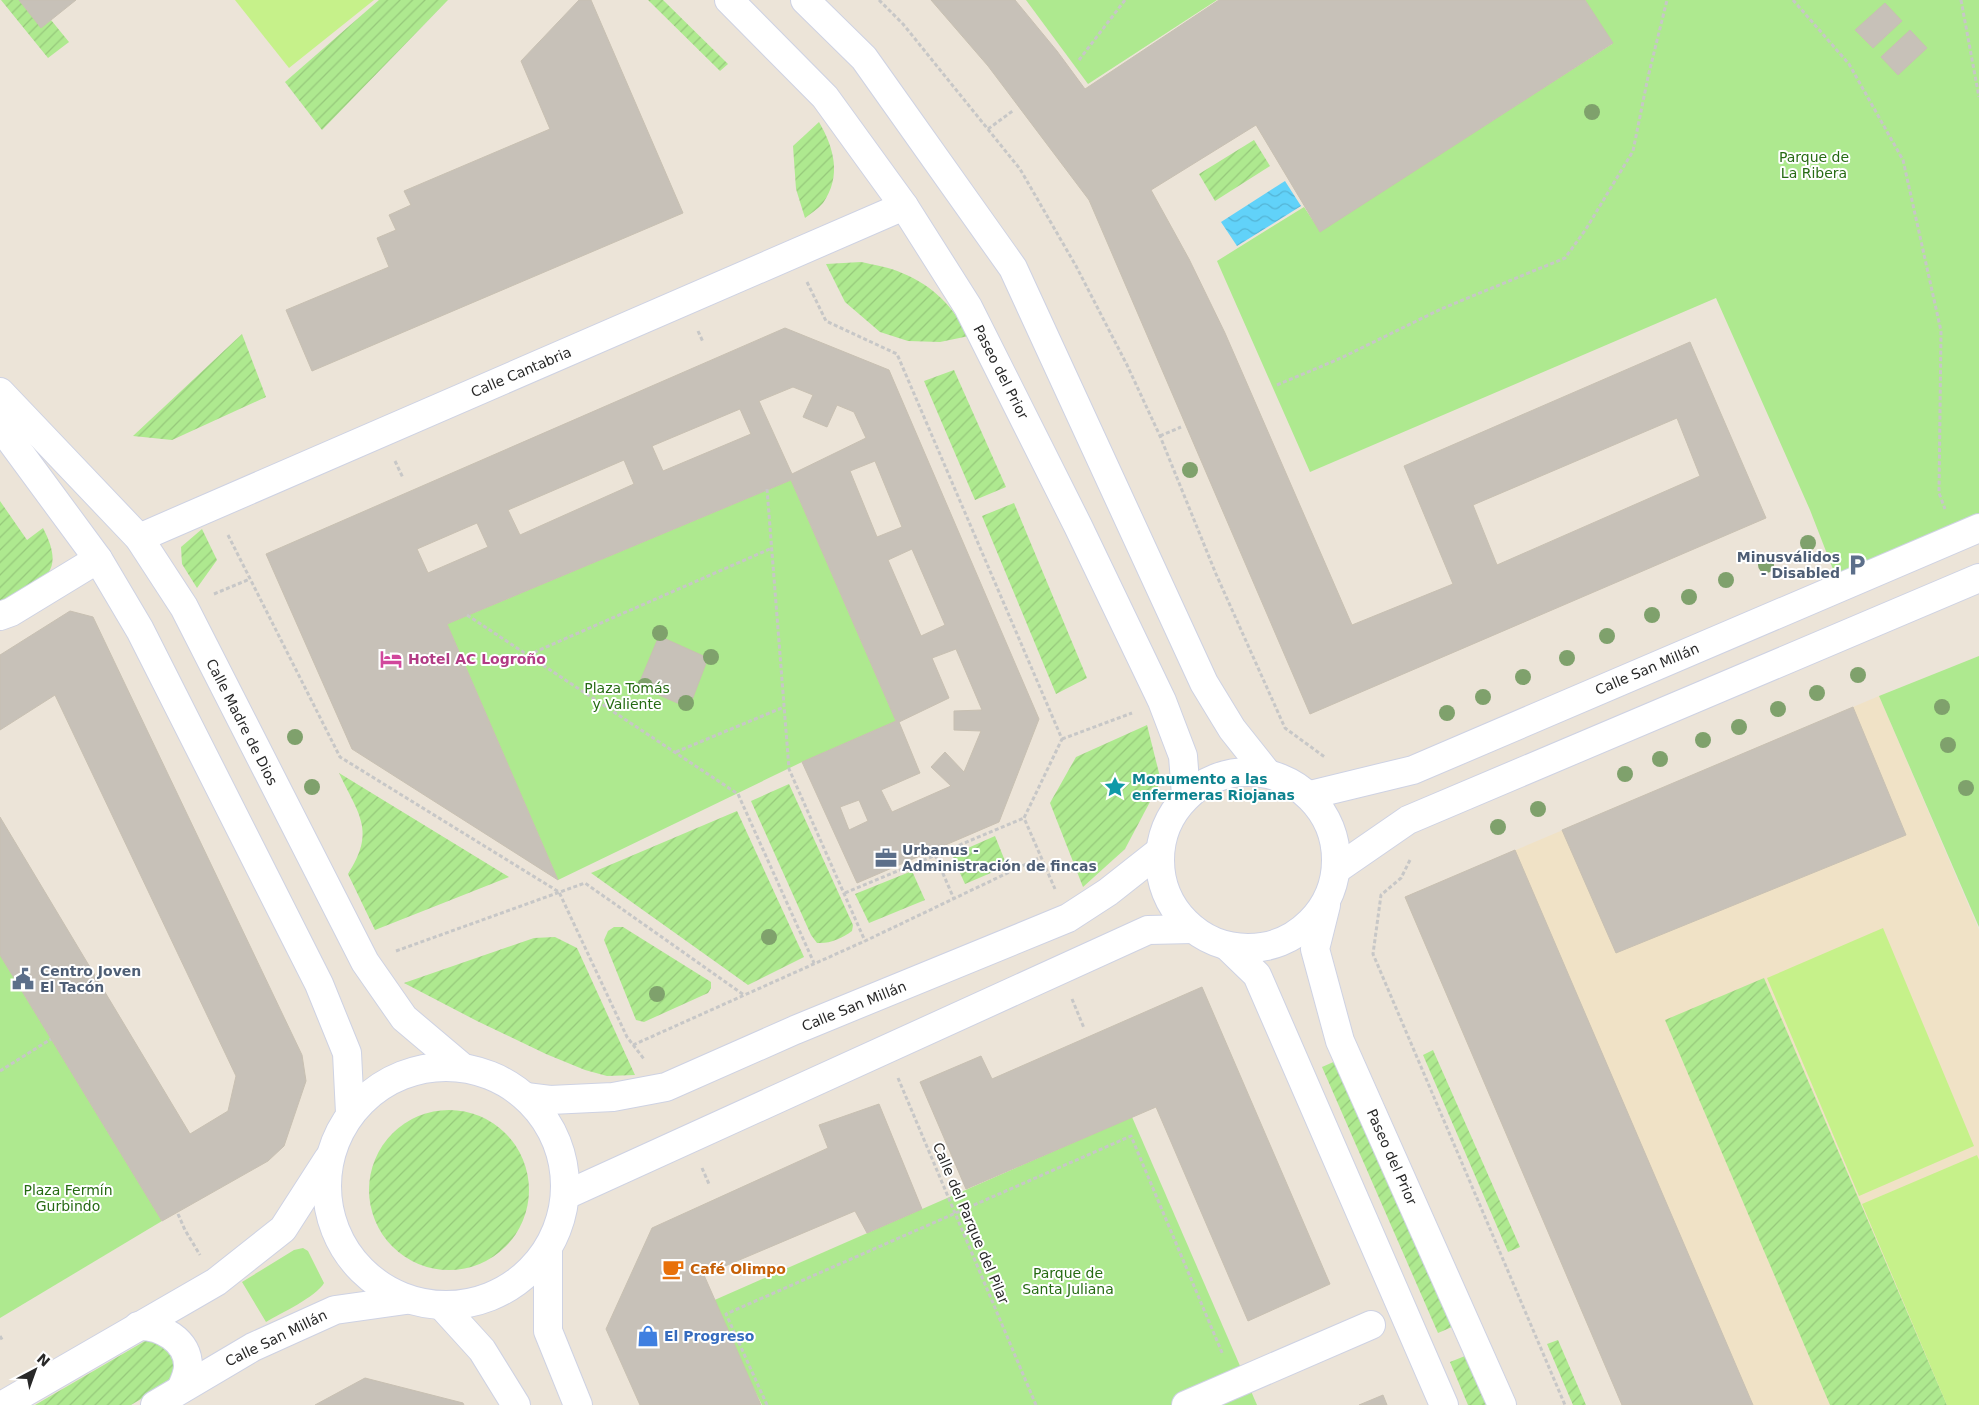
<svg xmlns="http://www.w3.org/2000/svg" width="1979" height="1405" viewBox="0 0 1979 1405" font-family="'DejaVu Sans',sans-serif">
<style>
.education{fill:#f0e2c6}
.grass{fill:#aee98f}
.garden{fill:url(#garden-furrows)}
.pitch{fill:#c6f18a}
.water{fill:url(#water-waves)}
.building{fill:#c7c1b8;stroke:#c8c0b2;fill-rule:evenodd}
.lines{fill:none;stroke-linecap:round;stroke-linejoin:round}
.street-casing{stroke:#ced2e3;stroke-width:30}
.secondary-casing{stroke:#ced2e3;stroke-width:30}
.path{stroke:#c7c7c7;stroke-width:3;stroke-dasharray:4 2.5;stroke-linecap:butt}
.street{stroke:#fff;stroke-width:28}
.secondary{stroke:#fff;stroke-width:28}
.tree{fill:#7fa16c}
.labels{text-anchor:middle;stroke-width:4;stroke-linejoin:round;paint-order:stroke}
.park-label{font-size:14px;fill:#266b13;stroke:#fff}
.street-label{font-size:14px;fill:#282828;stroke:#fff}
.service-label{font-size:14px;font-weight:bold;fill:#4e5e75;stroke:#fff;text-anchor:start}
.hotel-label{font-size:14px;font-weight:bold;fill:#b23c85;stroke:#fff;text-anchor:start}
.culture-label{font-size:14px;font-weight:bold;fill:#0d838f;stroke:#fff;text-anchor:start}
.food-label{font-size:14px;font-weight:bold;fill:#c56008;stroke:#fff;text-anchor:start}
.shop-label{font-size:14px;font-weight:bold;fill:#366cbe;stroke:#fff;text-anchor:start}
</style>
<defs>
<pattern id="garden-furrows" width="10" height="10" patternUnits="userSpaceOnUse" patternTransform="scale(1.25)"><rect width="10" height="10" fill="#aee98f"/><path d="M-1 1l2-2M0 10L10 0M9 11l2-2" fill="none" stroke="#96c87b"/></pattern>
<pattern id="water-waves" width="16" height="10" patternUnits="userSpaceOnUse" patternTransform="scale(1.25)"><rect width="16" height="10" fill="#61d2f9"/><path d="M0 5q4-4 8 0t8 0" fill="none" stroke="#54b4d5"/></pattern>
</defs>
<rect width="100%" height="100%" fill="#ece4d8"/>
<path class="education" d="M1879 696 1979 930V1405H1622L1405 897Z"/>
<g class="grass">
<path d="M1026 0H1217L1088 84Z"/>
<path d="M1585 0H1979V521L1836 577 1810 510 1716 298 1310 472 1217 261 1304 207 1320 231 1612 44Z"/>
<path d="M791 480 896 721 802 762 558 880 447 624Z"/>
<path d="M1979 656V927L1879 696Z"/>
<path d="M0 955 162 1221 0 1318Z"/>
<path d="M1132 1117 1257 1405H762L710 1302Z"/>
<path d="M303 1248 308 1251 324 1283C316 1297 281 1313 266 1322L242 1282 294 1250Z"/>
</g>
<g class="garden">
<path d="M1 0H19L41 27 51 20 69 42 48 58Z"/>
<path d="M379 0H448L322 130 285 82Z"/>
<path d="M648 0H663L728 64 720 71Z"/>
<path d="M819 122C834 148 842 176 823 203 818 209 811 213 805 218L796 189 793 146Z"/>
<path d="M1254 140 1270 166 1215 201 1199 174Z"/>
<path d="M861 262C874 265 890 267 902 273 934 286 953 307 969 336L940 342 908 341 880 332 845 302 826 264Z"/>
<path d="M242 334 266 397 172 440 133 436Z"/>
<path d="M954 370 1006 487 975 500 924 381Z"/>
<path d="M0 501 27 540 43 528C69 578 38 581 0 604Z"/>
<path d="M1014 503 1087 678 1056 694 982 516Z"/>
<path d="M202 529 217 560 197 588 182 564 181 547Z"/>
<path d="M1147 725 1161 781 1125 849 1083 887 1050 803 1076 757Z"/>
<path d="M339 773 509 877 375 930 348 874C376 831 359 815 339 773Z"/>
<path d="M789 784 853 925 852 931C842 938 830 944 817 943L811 935 751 801Z"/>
<path d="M737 811 804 957 748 985 591 873Z"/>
<path d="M995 836 1007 866 965 884 952 855Z"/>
<path d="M912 871 925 900 869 923 855 894Z"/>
<path d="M614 927H623L711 982V988L708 993 644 1022 636 1020 604 940 608 931Z"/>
<path d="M555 937 577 948 635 1075 607 1076 585 1070 546 1054 477 1021 404 983 534 938Z"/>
<path d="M1764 978 1947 1405H1830L1665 1020Z"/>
<path d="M1433 1050 1520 1247 1508 1252 1423 1055Z"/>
<path d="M1338 1060 1452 1327 1438 1333 1322 1067Z"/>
<circle cx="449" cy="1190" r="80"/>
<path d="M153 1340 163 1342 176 1361 173 1376 166 1384 131 1405H35L145 1341Z"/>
<path d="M1558 1340 1586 1405H1573L1547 1344Z"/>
<path d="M1465 1356 1486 1405H1468L1450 1362Z"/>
</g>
<g class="pitch">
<path d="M235 0H374L289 68Z"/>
<path d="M1883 928 1974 1146 1859 1196 1767 978Z"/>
<path d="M1977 1155 1979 1160V1405H1947L1862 1204Z"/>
</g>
<path class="water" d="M1285 181 1301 206 1237 246 1221 222Z"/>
<g class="building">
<path d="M19 0H76L41 28Z"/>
<path d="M579 0H591L683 213 312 371 286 310 389 267 377 238 396 230 389 215 411 205 404 191 550 129 521 61Z"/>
<path d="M931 0H1015L1057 51 1085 89 1219 0H1585L1613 43 1320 232 1256 125 1151 190 1189 259 1225 333 1352 625 1453 584 1404 466 1690 342 1766 518 1310 714 1089 200 988 66ZM1677 418 1700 476 1497 565 1473 505Z"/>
<path d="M1885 3 1902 21 1873 48 1855 30Z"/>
<path d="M1910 30 1927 48 1898 75 1881 57Z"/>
<path d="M785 328 889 370 1039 719 999 822 857 883 802 762 896 721 791 480 447 624 558 880 352 749 266 554ZM793 387 813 395 803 417 827 427 837 405 854 412 866 438 792 474 759 401ZM740 409 751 434 663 471 652 446ZM624 460 634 484 520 535 508 510ZM875 461 902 527 877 537 850 471ZM477 523 488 547 428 573 417 549ZM912 549 945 625 921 636 888 560ZM956 649 982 710 954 711V730L981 731 964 772 945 752 931 767 951 786 892 812 881 790 920 773 899 722 949 698 932 658ZM859 800 868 821 849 830 840 807Z"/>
<path d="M70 611 93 617 302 1055 306 1081 284 1146 268 1161 162 1221 0 955V817L190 1134 228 1111 236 1076 55 695 0 730V655Z"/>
<path d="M659 636 708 658 689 708 638 686Z"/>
<path d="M1853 707 1906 835 1616 953 1562 830Z"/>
<path d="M1515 850 1753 1405H1622L1405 897Z"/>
<path d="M1202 987 1330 1284 1248 1321 1156 1107 966 1189 920 1082 981 1056 992 1079Z"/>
<path d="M879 1104 922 1209 867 1233 855 1211 704 1275 761 1405H640L606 1329 652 1228 828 1148 819 1125Z"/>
<path d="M365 1378 463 1403 464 1405H315Z"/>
<path d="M1383 1395 1387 1405H1359Z"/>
</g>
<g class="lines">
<g class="street-casing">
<g id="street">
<path d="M729 0 825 97 904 206 968 307 1078 526 1162 701 1183 756 1186 795"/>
<path d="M805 0 864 58 1013 268 1204 683 1232 729 1267 773"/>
<path d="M139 538 904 206"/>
<path d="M0 616 11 612 98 559"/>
<circle cx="1248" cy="860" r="88"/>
<path d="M1310 795 1413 770 1979 528"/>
<path d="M1337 869 1408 820 1979 578"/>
<path d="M1326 905 1315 949 1340 1041 1502 1405"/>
<path d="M1227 946 1257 975 1444 1405"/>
<path d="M526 1097 550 1100 613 1097 666 1087 795 1030 1068 918 1108 892 1160 851"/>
<path d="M566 1195 1148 930 1193 929"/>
<path d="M138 1326C160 1325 188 1340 188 1366 188 1374 184 1382 181 1389"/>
<path d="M3 1405 216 1282 283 1229 328 1159"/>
<path d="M155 1405 253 1347 335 1310 406 1300"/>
<path d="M1186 1405 1371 1325"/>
</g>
</g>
<g class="secondary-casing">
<g id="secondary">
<path d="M0 392 139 538 184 607 365 962 404 1018 462 1067"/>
<path d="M0 426 98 559 140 630 319 984 347 1053 350 1113"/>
<circle cx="446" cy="1186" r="119"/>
<path d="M548 1249V1331L578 1405"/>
<path d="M442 1306 482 1350 516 1405"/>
</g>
</g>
<g class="path">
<path d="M879 0 903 24 1020 169 1076 266 1127 365 1160 436 1216 574 1285 728 1326 758"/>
<path d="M1793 0 1849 64 1903 160 1941 331 1939 493 1945 509"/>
<path d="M1961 0 1979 97"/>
<path d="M1079 60 1125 0"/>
<path d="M988 129 1014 110"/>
<path d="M807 282 826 321 897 354 1062 739 1024 818 1055 889"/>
<path d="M698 331 703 342"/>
<path d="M1277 385 1341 358 1441 309 1565 258 1586 229 1633 151 1648 77 1667 0"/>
<path d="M1160 436 1181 427"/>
<path d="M395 461 403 478"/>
<path d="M767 489 789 769 865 941"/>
<path d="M228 535 340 757 559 892 627 1037 644 1059"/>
<path d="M214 594 250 579"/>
<path d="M467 615 738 794 814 963"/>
<path d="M528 655 772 548"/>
<path d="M1062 739 1132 713"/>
<path d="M676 752 784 707"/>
<path d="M935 855 954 899"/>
<path d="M1410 860 1401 878 1381 895 1373 954 1565 1405"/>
<path d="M845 893 1024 818"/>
<path d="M396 951 585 883 744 995"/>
<path d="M1072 999 1084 1028"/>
<path d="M633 1045 865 941 1041 857"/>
<path d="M0 1071 51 1039"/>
<path d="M898 1078 1036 1405"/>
<path d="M702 1168 709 1184"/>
<path d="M178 1214 185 1230 200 1255"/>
<path d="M0 1336 3 1341"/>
<path d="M767 1405 726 1314 1131 1136 1223 1355"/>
</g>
<use href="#street" class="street"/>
<use href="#secondary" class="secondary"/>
</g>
<g class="tree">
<circle cx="1592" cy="112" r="8"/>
<circle cx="1190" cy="470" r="8"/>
<circle cx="1808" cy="543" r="8"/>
<circle cx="1766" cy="565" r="8"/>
<circle cx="1726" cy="580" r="8"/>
<circle cx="1689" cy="597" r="8"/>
<circle cx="1652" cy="615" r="8"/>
<circle cx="660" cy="633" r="8"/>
<circle cx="1607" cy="636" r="8"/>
<circle cx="711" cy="657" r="8"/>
<circle cx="1567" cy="658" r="8"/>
<circle cx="1858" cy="675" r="8"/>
<circle cx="1523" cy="677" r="8"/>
<circle cx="645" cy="686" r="8"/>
<circle cx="1817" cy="693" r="8"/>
<circle cx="1483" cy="697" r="8"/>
<circle cx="686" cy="703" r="8"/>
<circle cx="1942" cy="707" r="8"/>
<circle cx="1778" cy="709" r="8"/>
<circle cx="1447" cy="713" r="8"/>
<circle cx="1739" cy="727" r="8"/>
<circle cx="295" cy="737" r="8"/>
<circle cx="1703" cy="740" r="8"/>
<circle cx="1948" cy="745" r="8"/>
<circle cx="1660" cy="759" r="8"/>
<circle cx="1625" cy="774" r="8"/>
<circle cx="312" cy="787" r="8"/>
<circle cx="1966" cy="788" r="8"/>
<circle cx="1538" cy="809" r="8"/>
<circle cx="1498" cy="827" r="8"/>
<circle cx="769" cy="937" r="8"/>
<circle cx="657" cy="994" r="8"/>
</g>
<defs>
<g id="parking-bare" transform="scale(1.725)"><path d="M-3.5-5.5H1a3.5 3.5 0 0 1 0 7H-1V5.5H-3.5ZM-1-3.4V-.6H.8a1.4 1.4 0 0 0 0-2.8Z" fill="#5c6f8a" stroke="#fff" stroke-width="2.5" paint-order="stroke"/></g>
<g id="hotel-bare" transform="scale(1.725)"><path d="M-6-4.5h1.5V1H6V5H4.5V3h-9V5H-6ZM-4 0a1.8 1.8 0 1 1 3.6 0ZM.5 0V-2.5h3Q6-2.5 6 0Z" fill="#d1479c" stroke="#fff" stroke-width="2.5" paint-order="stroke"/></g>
<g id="sight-bare" transform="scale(1.725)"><path d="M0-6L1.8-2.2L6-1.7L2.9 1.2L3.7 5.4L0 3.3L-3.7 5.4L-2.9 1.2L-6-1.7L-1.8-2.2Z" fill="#0f9aa8" stroke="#fff" stroke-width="2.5" paint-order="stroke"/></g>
<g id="office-bare" transform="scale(1.725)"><path d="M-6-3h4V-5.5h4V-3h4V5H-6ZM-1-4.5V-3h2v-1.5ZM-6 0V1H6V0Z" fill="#5c6f8a" stroke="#fff" stroke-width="2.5" paint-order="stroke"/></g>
<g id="civic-bare" transform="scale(1.725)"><path d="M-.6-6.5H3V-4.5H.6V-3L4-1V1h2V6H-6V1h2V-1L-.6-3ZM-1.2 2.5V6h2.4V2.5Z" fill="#5c6f8a" stroke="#fff" stroke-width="2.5" paint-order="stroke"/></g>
<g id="cafe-bare" transform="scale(1.725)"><path d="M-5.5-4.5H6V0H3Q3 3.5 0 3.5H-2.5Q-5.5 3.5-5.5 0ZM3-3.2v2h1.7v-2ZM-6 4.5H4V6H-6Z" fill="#e8710a" stroke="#fff" stroke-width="2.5" paint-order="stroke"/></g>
<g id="shop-bare" transform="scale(1.725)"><path d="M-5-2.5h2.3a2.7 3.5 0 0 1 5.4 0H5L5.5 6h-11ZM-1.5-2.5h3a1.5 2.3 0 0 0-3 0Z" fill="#3f7fe0" stroke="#fff" stroke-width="2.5" paint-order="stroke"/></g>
</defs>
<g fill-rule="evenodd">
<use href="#parking-bare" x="1857" y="565"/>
<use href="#hotel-bare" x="391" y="659"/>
<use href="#sight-bare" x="1115" y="787"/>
<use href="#office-bare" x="886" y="858"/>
<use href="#civic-bare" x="23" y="979"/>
<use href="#cafe-bare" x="673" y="1269"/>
<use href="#shop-bare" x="648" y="1336"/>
</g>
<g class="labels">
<g class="park-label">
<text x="1814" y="162">Parque de<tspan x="1814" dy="16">La Ribera</tspan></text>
<text x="627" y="693">Plaza Tomás<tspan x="627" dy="16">y Valiente</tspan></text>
<text x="68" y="1195">Plaza Fermín<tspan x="68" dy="16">Gurbindo</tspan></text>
<text x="1068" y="1278">Parque de<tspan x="1068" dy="16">Santa Juliana</tspan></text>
</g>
<g class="street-label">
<text transform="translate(521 372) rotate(-23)" y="5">Calle Cantabria</text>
<text transform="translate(1001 372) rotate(63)" y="5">Paseo del Prior</text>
<text transform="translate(1647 669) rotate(-23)" y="5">Calle San Millán</text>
<text transform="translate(242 722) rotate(63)" y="5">Calle Madre de Dios</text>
<text transform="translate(854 1006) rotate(-22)" y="5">Calle San Millán</text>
<text transform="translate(1392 1157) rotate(66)" y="5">Paseo del Prior</text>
<text transform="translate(971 1223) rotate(67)" y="5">Calle del Parque del Pilar</text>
<text transform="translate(276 1338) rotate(-26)" y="5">Calle San Millán</text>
</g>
<g class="service-label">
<text x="1840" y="562" text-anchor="end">Minusválidos<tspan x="1840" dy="16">- Disabled</tspan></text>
<text x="902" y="855">Urbanus -<tspan x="902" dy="16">Administración de fincas</tspan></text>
<text x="40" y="976">Centro Joven<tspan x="40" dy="16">El Tacón</tspan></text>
</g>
<g class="hotel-label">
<text x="408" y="664">Hotel AC Logroño</text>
</g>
<g class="culture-label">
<text x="1132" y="784">Monumento a las<tspan x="1132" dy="16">enfermeras Riojanas</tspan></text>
</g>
<g class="food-label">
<text x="690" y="1274">Café Olimpo</text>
</g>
<g class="shop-label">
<text x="664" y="1341">El Progreso</text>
</g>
</g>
<g transform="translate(35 1370) rotate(41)" stroke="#ffffff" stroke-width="4" paint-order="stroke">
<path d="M0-4L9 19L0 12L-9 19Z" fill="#282828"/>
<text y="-8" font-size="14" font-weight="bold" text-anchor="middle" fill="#282828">N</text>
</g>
</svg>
